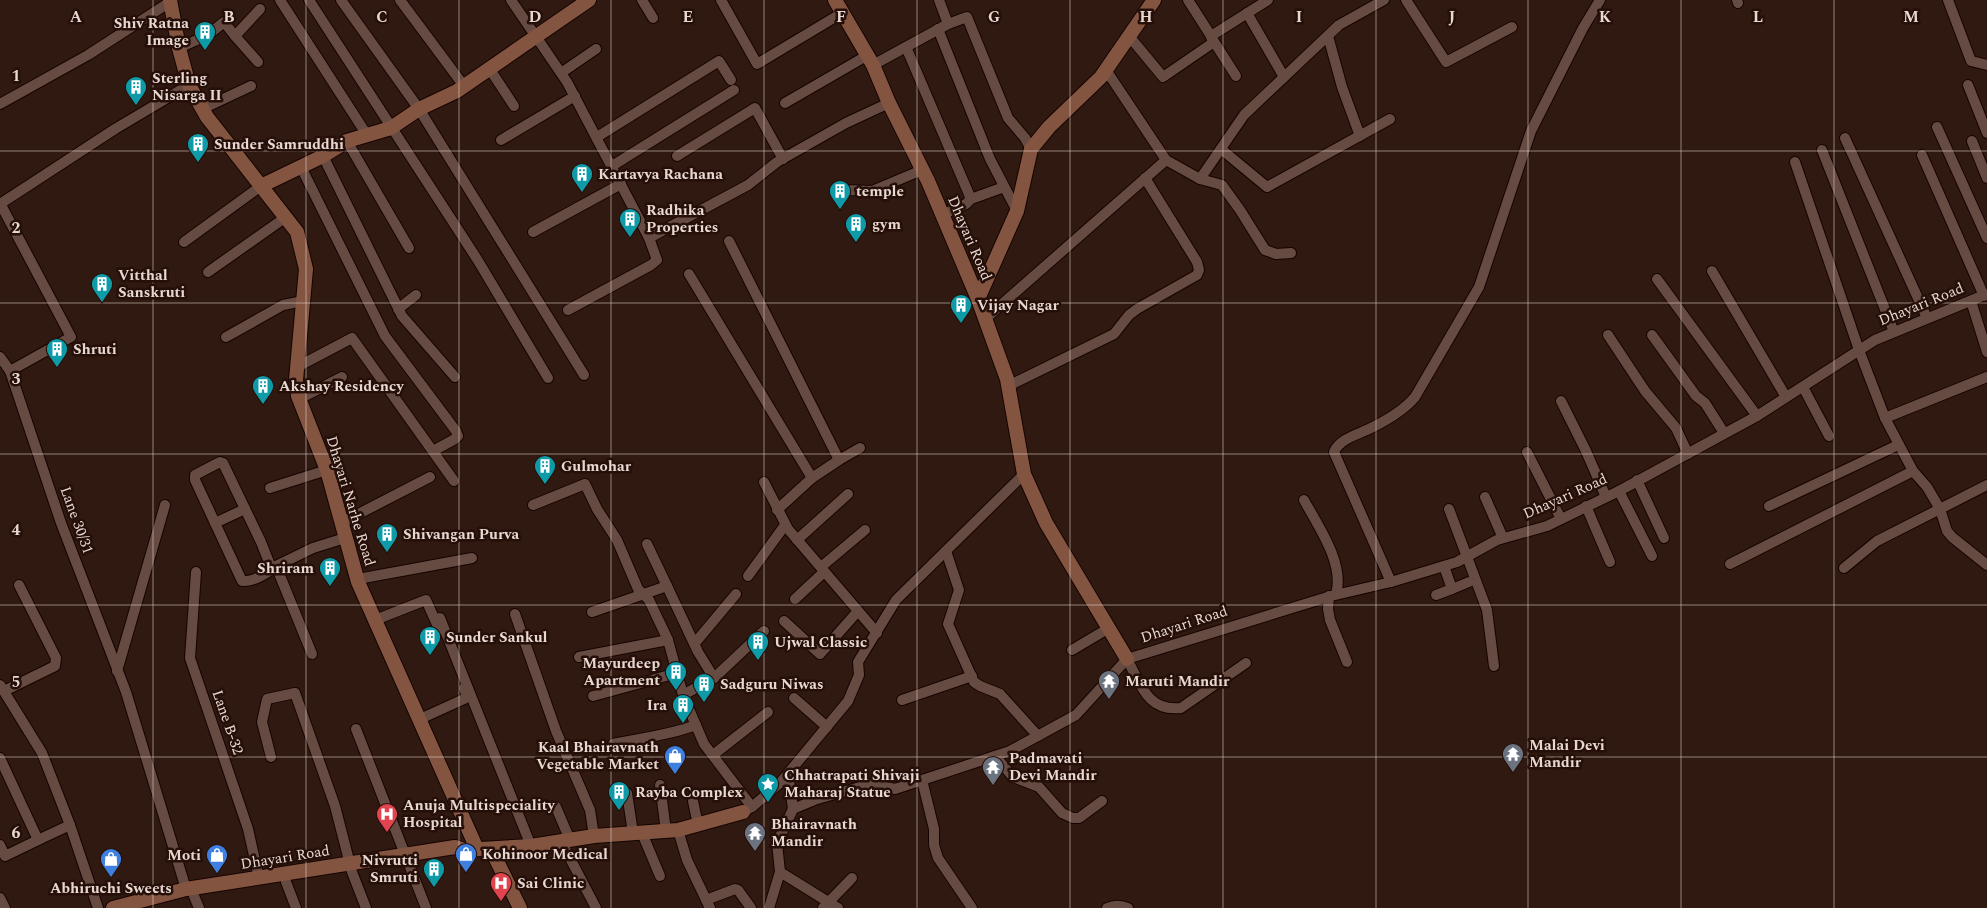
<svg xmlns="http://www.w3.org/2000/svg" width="1987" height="908" viewBox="0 0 1987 908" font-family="Spectral,serif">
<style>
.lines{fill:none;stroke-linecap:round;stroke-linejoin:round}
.street-casing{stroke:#160401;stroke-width:12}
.secondary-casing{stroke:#160401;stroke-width:16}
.street{stroke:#664b42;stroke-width:10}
.secondary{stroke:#835541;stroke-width:14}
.grid{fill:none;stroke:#e8d8d2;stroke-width:1;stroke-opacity:0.55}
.labels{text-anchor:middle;stroke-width:5;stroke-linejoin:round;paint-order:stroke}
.poi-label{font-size:15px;font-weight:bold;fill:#e8d8d2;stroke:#250f08;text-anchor:start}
.street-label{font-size:15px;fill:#e8d8d2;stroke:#250f08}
.grid-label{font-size:16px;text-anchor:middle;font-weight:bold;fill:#e8d8d2;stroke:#250f08;stroke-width:5;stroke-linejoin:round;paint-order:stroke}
</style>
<rect width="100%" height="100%" fill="#301910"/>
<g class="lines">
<g class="street-casing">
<g id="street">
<path d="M280 0 367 135"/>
<path d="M309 0 477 259 548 378"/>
<path d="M341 0 419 109 584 375"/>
<path d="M400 0 464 86"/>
<path d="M511 0 567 82 649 238 657 260 651 265 568 310"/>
<path d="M642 0 653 18"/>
<path d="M721 0 757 64 842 13"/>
<path d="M939 0 948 24"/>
<path d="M1188 0 1211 36 1268 0"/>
<path d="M1406 0 1446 62 1512 27"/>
<path d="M1737 0 1738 3"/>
<path d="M1948 0 1971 61 1987 65"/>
<path d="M1247 13 1284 77"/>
<path d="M938 29 990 159 1017 211"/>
<path d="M235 36 258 62"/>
<path d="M1129 36 1163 77 1214 42"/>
<path d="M1328 36 1342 87 1360 136"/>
<path d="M1211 37 1236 76"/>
<path d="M906 47 971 199"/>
<path d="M179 48 208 35 224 22 235 36 260 9"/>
<path d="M873 65 948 24 967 17 1008 118 1025 138 1031 149"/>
<path d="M489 68 514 106"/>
<path d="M1106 70 1166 160"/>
<path d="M561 73 596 49"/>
<path d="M1968 85 1987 133"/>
<path d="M785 103 868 55"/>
<path d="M0 104 88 55 170 2"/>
<path d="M202 109 251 86"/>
<path d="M1937 127 1987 238"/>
<path d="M597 137 719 61 731 80"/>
<path d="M1845 138 1927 318"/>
<path d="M501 140 575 96"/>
<path d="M347 141 409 248"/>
<path d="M1972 141 1987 178"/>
<path d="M1221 149 1267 187 1390 119"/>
<path d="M1822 150 1894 332"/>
<path d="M1922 155 1984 296"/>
<path d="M323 156 402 316 455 377"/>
<path d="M677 156 755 108 783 159"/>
<path d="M1795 162 1859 350 1885 418 1913 471 1927 487 1940 509 1947 531 1952 537 1987 565"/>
<path d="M612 166 734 90"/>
<path d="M301 167 385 336 456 431 458 436 455 439 433 451"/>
<path d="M1200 179 1222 185 1240 210 1265 250 1276 254 1291 253"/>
<path d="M847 190 872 191 922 170"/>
<path d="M0 203 71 337 10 371 61 523 126 692 186 889"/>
<path d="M0 204 115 129 189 85"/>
<path d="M942 215 966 204 971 199 1004 187"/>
<path d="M533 232 621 184"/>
<path d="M649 238 748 185 777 162 846 123 889 103"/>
<path d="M184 242 261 186"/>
<path d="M1712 271 1786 397"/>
<path d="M208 272 286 217"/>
<path d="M689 274 812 478 839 460 729 241"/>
<path d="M1657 279 1757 416"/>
<path d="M1971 301 1987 352"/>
<path d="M398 309 416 295"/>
<path d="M985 319 1166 160 1200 179 1244 115 1339 25 1384 0"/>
<path d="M1608 335 1645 391 1676 428 1688 454"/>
<path d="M1652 335 1696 396 1705 403 1724 433"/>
<path d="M226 337 283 305 303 301"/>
<path d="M0 357 10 371"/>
<path d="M297 367 352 338 454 481"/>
<path d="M1008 386 1114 334 1129 315 1137 309 1197 275 1199 270 1197 262 1145 178"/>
<path d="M1803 387 1829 436"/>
<path d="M299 399 342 377"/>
<path d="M1561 401 1586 451 1606 497"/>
<path d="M1885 418 1987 377"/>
<path d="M1527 452 1561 519"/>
<path d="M839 460 860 448"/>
<path d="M1637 480 1664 538"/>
<path d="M764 482 788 529 877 633"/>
<path d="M270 488 327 470"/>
<path d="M1619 491 1652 556"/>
<path d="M1485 497 1503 538"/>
<path d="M1304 500C1318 526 1345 564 1336 594"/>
<path d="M533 505 585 484 597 509 617 540 638 589 649 600 668 640 683 695 704 744 752 807"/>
<path d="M1586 506 1610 562"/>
<path d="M1769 506 1898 445"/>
<path d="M1449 509 1487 610 1494 666"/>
<path d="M777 510 812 478"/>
<path d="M215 523 245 509"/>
<path d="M341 523 430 477"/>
<path d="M797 540 848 494"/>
<path d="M647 544 667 586"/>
<path d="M946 551 959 590 948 624 974 682 980 686 1000 694 1038 736"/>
<path d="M1730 564 1913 471"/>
<path d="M821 567 865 530"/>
<path d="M1844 568 1877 541 1987 485"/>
<path d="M272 570 261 542 223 463 220 462 195 475V480L242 581C253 582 268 573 276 566"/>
<path d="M196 572 190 658 248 829 259 878"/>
<path d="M748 576 785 525"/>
<path d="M358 579 472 558"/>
<path d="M1391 582 1334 452C1340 438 1360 434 1373 427 1387 420 1405 409 1415 397L1479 287 1531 131 1583 28 1600 0"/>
<path d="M1452 589 1469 582"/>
<path d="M1436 595 1452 589 1444 566"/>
<path d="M1329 596 1328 609 1330 620 1347 662"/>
<path d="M795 599 824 572"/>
<path d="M592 612 667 586 698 652 714 678 764 631"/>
<path d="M515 614 556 731 590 810 594 836"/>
<path d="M440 618 531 846"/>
<path d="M375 620 426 600 439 629"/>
<path d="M784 621 820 654 858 611"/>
<path d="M695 643 736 594"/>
<path d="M1072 650 1109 628"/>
<path d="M312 654 276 566 313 548 345 538"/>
<path d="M579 657 668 640"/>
<path d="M1127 659C1141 684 1147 712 1181 708L1246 663"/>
<path d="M117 671 165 505"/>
<path d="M0 685 42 753 70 825 98 908"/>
<path d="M4 691 55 666 56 658 19 585"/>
<path d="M683 695 714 678"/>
<path d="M593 696 677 673"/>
<path d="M794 698 827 727"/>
<path d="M902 700 972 676"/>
<path d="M420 719 464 699 467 697 464 688"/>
<path d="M356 729 426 908"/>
<path d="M613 744C641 738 670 735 696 725"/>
<path d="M713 755 768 712"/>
<path d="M995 756 1013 777 1039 787 1062 813 1073 818H1079L1102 801"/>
<path d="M271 757 262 722 267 699 295 693 335 806 352 872 366 908"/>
<path d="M0 758 38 840 5 856 0 845"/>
<path d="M788 773 793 809"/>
<path d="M922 780 934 829V845L938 858 972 908"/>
<path d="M660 785 666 831"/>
<path d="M627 793 633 833"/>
<path d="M693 801 698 825"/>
<path d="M556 807 570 840"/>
<path d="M743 812 752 807 781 782 848 701 859 675 858 662 896 600 1024 474"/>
<path d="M678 830 687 860 710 908"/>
<path d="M642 833 660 876"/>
<path d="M38 840 70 825"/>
<path d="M561 841 596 908"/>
<path d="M780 872 838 908"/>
<path d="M286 882 296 908"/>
<path d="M194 896 199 908"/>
<path d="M0 898 5 908"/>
<path d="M706 900 735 889 738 890 751 908"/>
<path d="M769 908 780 872 777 843 793 809 817 799 871 784 895 789 1010 751 1076 715 1127 659 1331 596 1391 582 1457 562 1497 540 1547 526 1619 491 1757 416 1875 340 1987 294"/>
<path d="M823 908 852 878"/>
<path d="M1107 908C1114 905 1121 905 1128 908"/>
</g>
</g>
<g class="secondary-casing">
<g id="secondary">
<path d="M170 0 179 48 189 85 207 117 297 232 306 269 296 380 298 396 327 470 358 582 477 849"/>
<path d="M835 0 873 65 889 103 928 181 978 299 1007 379 1024 474 1046 523 1127 659"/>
<path d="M261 186 323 156 347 141 391 128 419 109 457 91 589 0"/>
<path d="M978 299 1017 211 1031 149 1049 127 1101 77 1154 0"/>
<path d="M491 849 520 908"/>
<path d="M113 908 186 889 455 847 464 850 531 846 594 836 678 830 743 812"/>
</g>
</g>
<use href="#street" class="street"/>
<use href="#secondary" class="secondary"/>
</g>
<path class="grid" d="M153 0V908M306 0V908M459 0V908M611 0V908M764 0V908M917 0V908M1070 0V908M1223 0V908M1376 0V908M1528 0V908M1681 0V908M1834 0V908M0 151H1987M0 303H1987M0 454H1987M0 605H1987M0 757H1987"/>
<defs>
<g id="building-pin" transform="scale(1.125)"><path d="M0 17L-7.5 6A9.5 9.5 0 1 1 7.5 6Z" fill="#0f9aa8" stroke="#250f08"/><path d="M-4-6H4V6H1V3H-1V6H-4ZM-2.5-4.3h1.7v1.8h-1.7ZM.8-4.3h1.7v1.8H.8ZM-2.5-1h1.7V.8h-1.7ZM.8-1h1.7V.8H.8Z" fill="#fff"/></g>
<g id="temple-pin" transform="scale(1.125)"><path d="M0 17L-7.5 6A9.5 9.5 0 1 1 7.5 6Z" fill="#6b7280" stroke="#250f08"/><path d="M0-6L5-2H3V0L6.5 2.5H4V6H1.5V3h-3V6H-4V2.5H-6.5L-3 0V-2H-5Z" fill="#fff"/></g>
<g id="shop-pin" transform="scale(1.125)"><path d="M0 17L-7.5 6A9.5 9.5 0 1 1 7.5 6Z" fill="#3f7fe0" stroke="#250f08"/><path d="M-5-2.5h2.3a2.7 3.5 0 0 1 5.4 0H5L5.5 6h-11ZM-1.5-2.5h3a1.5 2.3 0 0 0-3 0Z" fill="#fff"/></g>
<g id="sight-pin" transform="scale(1.125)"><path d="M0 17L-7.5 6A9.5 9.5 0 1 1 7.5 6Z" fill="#0f9aa8" stroke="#250f08"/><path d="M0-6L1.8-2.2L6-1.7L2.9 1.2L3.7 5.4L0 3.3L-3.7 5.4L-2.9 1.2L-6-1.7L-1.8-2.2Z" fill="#fff"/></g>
<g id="hospital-pin" transform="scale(1.125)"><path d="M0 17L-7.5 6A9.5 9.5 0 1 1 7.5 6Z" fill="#e0444e" stroke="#250f08"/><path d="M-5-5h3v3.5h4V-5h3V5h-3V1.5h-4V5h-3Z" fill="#fff"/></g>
</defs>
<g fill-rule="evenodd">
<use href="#building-pin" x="205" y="32"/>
<use href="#building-pin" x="136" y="87"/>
<use href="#building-pin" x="198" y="144"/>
<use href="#building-pin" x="582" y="174"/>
<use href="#building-pin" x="840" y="191"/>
<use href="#building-pin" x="630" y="219"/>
<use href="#building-pin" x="856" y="224"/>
<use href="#building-pin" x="102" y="284"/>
<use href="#building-pin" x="961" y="305"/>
<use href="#building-pin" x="57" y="349"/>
<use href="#building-pin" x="263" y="386"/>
<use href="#building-pin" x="545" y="466"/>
<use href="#building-pin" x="387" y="534"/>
<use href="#building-pin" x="330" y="568"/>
<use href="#building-pin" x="430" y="637"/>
<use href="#building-pin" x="758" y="642"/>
<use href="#building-pin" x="676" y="672"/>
<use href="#temple-pin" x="1109" y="681"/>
<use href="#building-pin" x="704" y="684"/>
<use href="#building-pin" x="683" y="705"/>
<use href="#temple-pin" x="1513" y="754"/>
<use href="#shop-pin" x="675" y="756"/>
<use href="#temple-pin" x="993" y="767"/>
<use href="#sight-pin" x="768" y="784"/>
<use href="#building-pin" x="619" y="792"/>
<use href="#hospital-pin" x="387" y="814"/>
<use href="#temple-pin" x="755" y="833"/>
<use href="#shop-pin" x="466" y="854"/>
<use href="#shop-pin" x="217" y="855"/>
<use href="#shop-pin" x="111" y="859"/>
<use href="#building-pin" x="434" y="869"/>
<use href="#hospital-pin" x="501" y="883"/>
</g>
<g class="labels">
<g class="poi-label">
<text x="189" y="28" text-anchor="end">Shiv Ratna<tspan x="189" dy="17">Image</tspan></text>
<text x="152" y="83">Sterling<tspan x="152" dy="17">Nisarga II</tspan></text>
<text x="214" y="149">Sunder Samruddhi</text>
<text x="598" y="179">Kartavya Rachana</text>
<text x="856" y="196">temple</text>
<text x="646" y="215">Radhika<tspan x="646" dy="17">Properties</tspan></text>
<text x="872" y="229">gym</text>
<text x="118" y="280">Vitthal<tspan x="118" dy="17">Sanskruti</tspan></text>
<text x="977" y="310">Vijay Nagar</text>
<text x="73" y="354">Shruti</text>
<text x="279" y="391">Akshay Residency</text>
<text x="561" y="471">Gulmohar</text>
<text x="403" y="539">Shivangan Purva</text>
<text x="314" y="573" text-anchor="end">Shriram</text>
<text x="446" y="642">Sunder Sankul</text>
<text x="774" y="647">Ujwal Classic</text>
<text x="660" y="668" text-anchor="end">Mayurdeep<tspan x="660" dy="17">Apartment</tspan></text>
<text x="1125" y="686">Maruti Mandir</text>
<text x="720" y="689">Sadguru Niwas</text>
<text x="667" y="710" text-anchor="end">Ira</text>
<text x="1529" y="750">Malai Devi<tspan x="1529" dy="17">Mandir</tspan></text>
<text x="659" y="752" text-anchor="end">Kaal Bhairavnath<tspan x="659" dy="17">Vegetable Market</tspan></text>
<text x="1009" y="763">Padmavati<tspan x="1009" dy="17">Devi Mandir</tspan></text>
<text x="784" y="780">Chhatrapati Shivaji<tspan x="784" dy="17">Maharaj Statue</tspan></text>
<text x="635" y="797">Rayba Complex</text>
<text x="403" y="810">Anuja Multispeciality<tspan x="403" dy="17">Hospital</tspan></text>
<text x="771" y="829">Bhairavnath<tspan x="771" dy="17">Mandir</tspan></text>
<text x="482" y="859">Kohinoor Medical</text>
<text x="201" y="860" text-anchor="end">Moti</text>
<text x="418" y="865" text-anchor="end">Nivrutti<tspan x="418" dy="17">Smruti</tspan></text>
<text x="517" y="888">Sai Clinic</text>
<text x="111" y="893" text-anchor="middle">Abhiruchi Sweets</text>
</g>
<g class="street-label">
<text transform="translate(970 238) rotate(67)" y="5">Dhayari Road</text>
<text transform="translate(1921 304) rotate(-22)" y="5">Dhayari Road</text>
<text transform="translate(1565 496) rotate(-24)" y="5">Dhayari Road</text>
<text transform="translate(351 501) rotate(73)" y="5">Dhayari Narhe Road</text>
<text transform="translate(77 520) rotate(70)" y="5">Lane 30/31</text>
<text transform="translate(1184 624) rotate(-18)" y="5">Dhayari Road</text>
<text transform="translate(228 722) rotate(71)" y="5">Lane B-32</text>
<text transform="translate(285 857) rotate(-9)" y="5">Dhayari Road</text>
</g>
</g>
<g class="grid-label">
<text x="76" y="22">A</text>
<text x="229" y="22">B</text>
<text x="382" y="22">C</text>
<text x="535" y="22">D</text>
<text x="688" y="22">E</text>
<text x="841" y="22">F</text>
<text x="994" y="22">G</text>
<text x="1146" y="22">H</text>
<text x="1299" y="22">I</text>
<text x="1452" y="22">J</text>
<text x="1605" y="22">K</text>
<text x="1758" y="22">L</text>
<text x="1911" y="22">M</text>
<text x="16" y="81">1</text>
<text x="16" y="233">2</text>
<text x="16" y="384">3</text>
<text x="16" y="535">4</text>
<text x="16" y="687">5</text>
<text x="16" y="838">6</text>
</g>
</svg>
